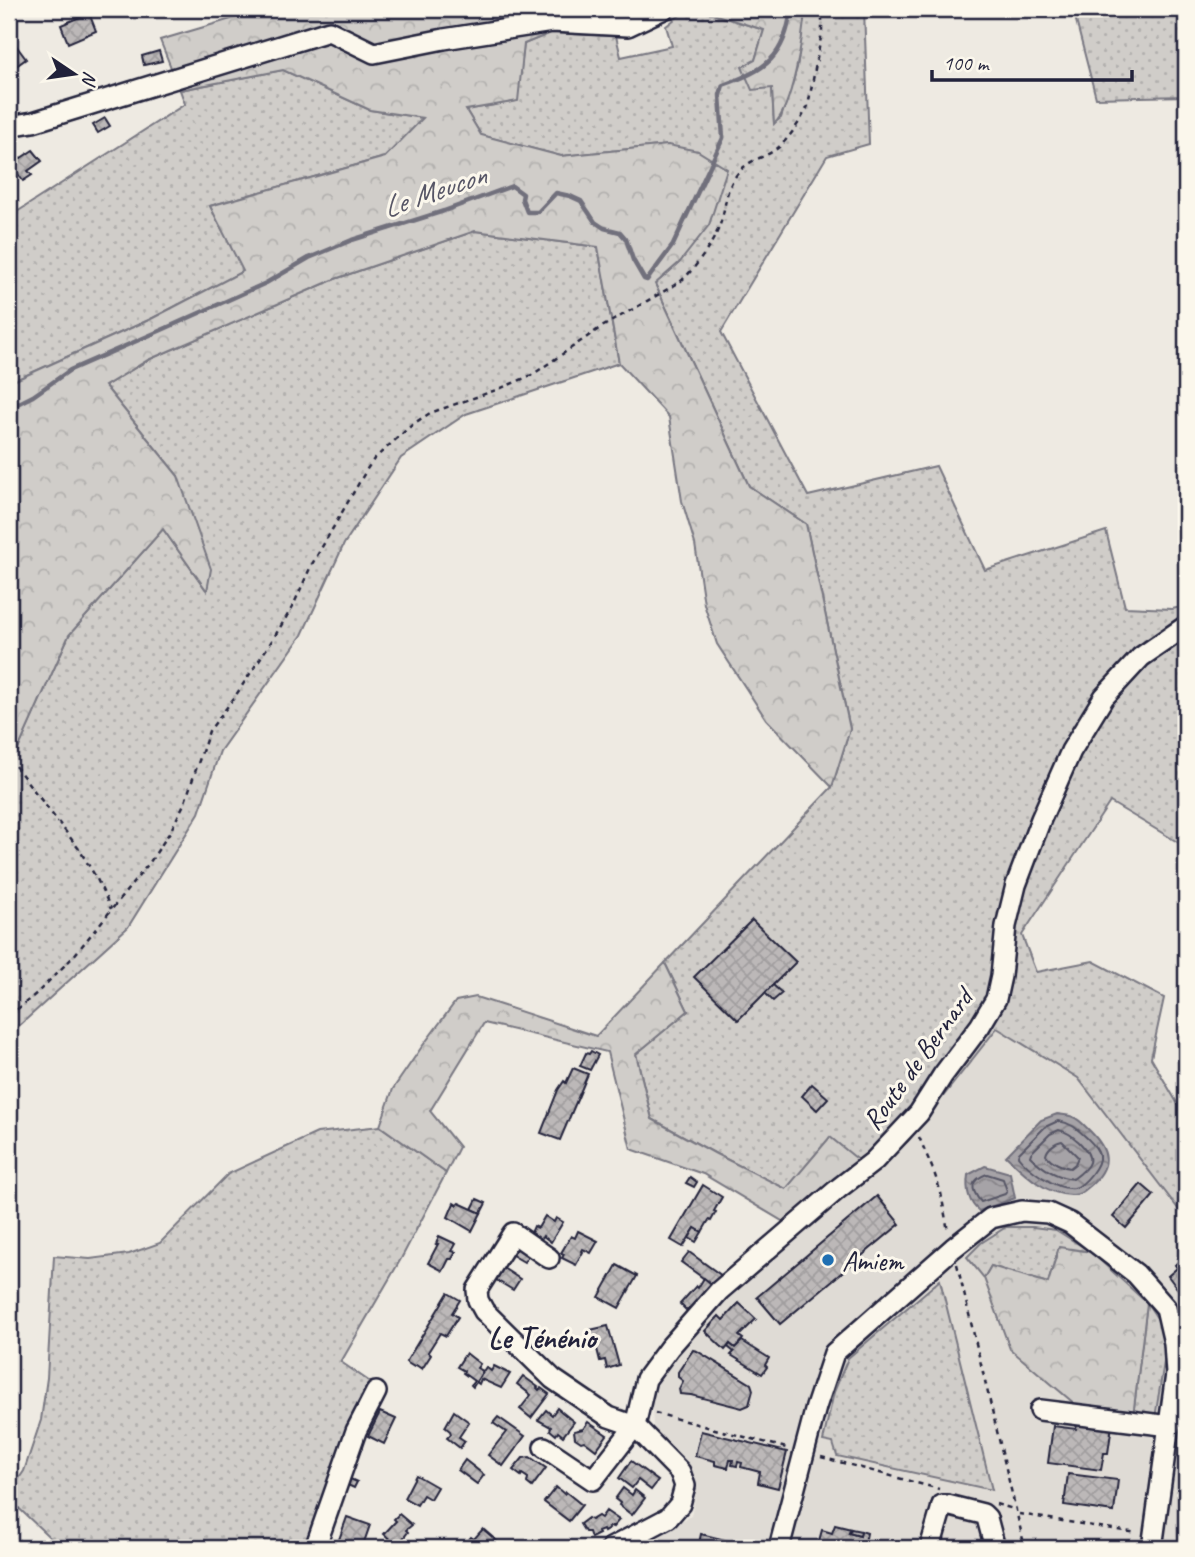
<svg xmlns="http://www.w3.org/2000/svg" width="1195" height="1557" viewBox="0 0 1195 1557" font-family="Caveat,sans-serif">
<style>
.built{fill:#dfdbd5}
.grass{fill:url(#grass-dots);stroke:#797882;stroke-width:2}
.forest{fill:url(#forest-crowns);stroke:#797882;stroke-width:2}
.water{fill:url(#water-waves);stroke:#716f7c;stroke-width:2}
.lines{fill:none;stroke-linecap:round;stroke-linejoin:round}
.shore{stroke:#575666;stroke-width:2}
.stream{stroke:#716f7c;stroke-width:4.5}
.building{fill:url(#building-cross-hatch);stroke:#22223b;stroke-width:2}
.minor-casing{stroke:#22223b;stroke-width:24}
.path{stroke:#22223b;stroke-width:2.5;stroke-dasharray:5 5;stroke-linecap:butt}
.minor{stroke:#fbf7ec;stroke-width:19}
.poi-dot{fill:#1f6fb2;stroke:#fbf7ec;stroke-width:2.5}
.labels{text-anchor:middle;stroke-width:6;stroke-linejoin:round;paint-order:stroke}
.street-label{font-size:28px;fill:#22223b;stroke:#fbf7ec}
.poi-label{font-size:28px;fill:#22223b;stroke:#fbf7ec;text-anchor:start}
.water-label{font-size:30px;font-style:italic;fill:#575666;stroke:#fbf7ec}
.neighbourhood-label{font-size:30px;font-weight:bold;fill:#22223b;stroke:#fbf7ec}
</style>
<defs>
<pattern id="grass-dots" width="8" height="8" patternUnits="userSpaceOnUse" patternTransform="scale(1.75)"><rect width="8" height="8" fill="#d0cdc9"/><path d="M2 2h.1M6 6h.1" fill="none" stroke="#b2b0ae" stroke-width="1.8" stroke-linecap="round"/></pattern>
<pattern id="forest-crowns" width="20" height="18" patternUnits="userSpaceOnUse" patternTransform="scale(1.75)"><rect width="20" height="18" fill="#d0cdc9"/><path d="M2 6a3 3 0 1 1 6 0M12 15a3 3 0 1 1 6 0" fill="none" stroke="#b2b0ae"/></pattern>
<pattern id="water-waves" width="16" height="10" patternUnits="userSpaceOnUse" patternTransform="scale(1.75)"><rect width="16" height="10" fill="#a6a3a7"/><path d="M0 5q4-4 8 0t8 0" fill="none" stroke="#878489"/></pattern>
<pattern id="building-cross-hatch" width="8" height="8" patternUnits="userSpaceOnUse" patternTransform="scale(1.75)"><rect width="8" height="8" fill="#bcb8b8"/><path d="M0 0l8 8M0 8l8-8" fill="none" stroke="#a19e9f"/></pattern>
</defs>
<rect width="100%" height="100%" fill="#eeeae2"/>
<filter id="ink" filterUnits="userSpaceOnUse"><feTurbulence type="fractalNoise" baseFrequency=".0143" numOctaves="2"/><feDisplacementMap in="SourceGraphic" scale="14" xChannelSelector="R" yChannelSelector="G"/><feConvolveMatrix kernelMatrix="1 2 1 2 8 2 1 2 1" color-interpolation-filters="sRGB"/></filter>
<g filter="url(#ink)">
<path class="built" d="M997 1028 1078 1078 1186 1219V1548H628L691 1516 696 1493 653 1425 651 1388 662 1369 741 1279 908 1141Z"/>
<g class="grass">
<path d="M688 9H697L764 30 755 60 772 88 774 123 781 118 797 68 805 9H864L869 144 827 156 721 332 808 496 936 466 985 570 1106 531 1125 607 1172 609 1186 606V847L1110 802 1022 935 1036 972 1093 961 1164 998 1151 1058 1186 1118V1219L1078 1078 997 1028 908 1141 872 1171 786 1189 716 1154 652 1119 636 1054 688 1011 665 963 832 787 850 729 806 524 749 486 655 284 680 262 668 145 561 156 481 135 466 110 517 101 524 44 551 33 616 36 621 57 672 46 666 26Z"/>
<path d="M1073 9H1186V96L1096 98Z"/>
<path d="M283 70 370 110 424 118 385 157 210 206 244 271 151 319 9 383V217L185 104 180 90Z"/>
<path d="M475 231 598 247 619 363 466 414 401 458 344 544 302 635 220 751 199 813 128 927 9 1035V758L12 762 69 635 163 529 206 590 178 476 105 386 148 360 335 279Z"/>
<path d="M380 1126 446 1173 402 1257 341 1362 370 1382 309 1548H61L9 1499V1493L24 1471 41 1420 47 1378 54 1256 90 1259 129 1254 160 1243 228 1174 317 1133Z"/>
<path d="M1006 1227H1033L1056 1230 1091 1252 1059 1248 1048 1283 991 1266 984 1278 967 1257 981 1243Z"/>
<path d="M940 1280 992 1490 837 1456 833 1443 823 1441 834 1392 848 1358Z"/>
<path d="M1147 1303 1161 1324 1166 1350 1155 1418 1133 1416Z"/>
</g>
<g class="forest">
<path d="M342 9H547L551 33 524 44 518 101 466 110 481 135 561 156 668 145 698 151 727 169 709 225 680 262 655 284 749 486 806 524 850 729 832 787 766 719 717 644 704 604 695 544 682 501 669 417 619 363 598 247 475 231 335 279 148 360 105 386 178 476 211 569 207 591 163 529 69 635 12 763 9 758V383L151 319 243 271 210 206 385 157 423 118 370 110 283 70 180 90 160 40 248 14 336 11Z"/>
<path d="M697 9H805C803 36 793 107 774 124L772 88 752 90 742 67 755 60 764 30Z"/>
<path d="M665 963 688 1011 636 1054 652 1119 716 1154 786 1189 830 1137 872 1171 799 1231 703 1174 631 1149 607 1052 484 1023 430 1111 459 1147 446 1173 380 1126 393 1089 421 1048 456 1001 476 997 596 1036Z"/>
<path d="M1059 1247 1091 1252 1147 1303 1133 1416 1075 1404 1010 1349 984 1278 991 1266 1048 1283Z"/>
</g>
<g class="water">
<path d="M1057 1114C1062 1115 1069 1115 1073 1117 1079 1119 1085 1126 1090 1131 1109 1150 1113 1166 1090 1186 1084 1191 1079 1196 1071 1195 1045 1195 1023 1172 1006 1156L1041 1120Z"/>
<path d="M985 1166 1010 1173 1015 1198 979 1211C968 1202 966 1189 968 1175Z"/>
</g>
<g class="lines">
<g class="shore">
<path d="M1058 1121C1071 1123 1076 1128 1086 1137 1091 1142 1097 1147 1099 1155 1101 1165 1084 1186 1074 1188 1057 1191 1028 1169 1018 1156L1019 1153 1045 1127Z"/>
<path d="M1059 1130C1068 1132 1072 1136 1079 1142 1096 1159 1091 1166 1073 1179 1056 1177 1042 1168 1030 1156L1031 1153 1050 1134Z"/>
<path d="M1062 1141 1078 1157 1075 1164 1070 1168C1062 1167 1052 1162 1046 1155 1047 1149 1055 1142 1062 1141Z"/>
<path d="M987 1174 1003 1179 1007 1191 1005 1194 981 1202C970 1189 970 1180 987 1174Z"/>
</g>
<path class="stream" d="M9 408 33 396 70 370 164 329 266 283 309 258 352 240 444 211 512 186 523 194 522 199 527 212H538L556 193 570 196 581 201 595 222 604 228 620 232 626 239 633 260 644 279 647 280 673 245 723 138 720 95 723 85C766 70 785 57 791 9"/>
</g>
<g class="building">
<path d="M89 13 96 31 68 43 61 25Z"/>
<path d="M15 44 26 59 9 71V47Z"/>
<path d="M159 51 162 61 144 65 142 56Z"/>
<path d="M105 118 110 126 98 133 93 125Z"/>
<path d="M33 150 42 161 28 171 32 175 23 181 10 163 17 158 18 160Z"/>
<path d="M752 920 796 962 738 1020 694 977Z"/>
<path d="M773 985 782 993 773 1001 765 993Z"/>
<path d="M591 1051 598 1055 590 1070 580 1066 586 1053 589 1054Z"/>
<path d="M573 1068 588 1074 560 1140 541 1133 558 1090 564 1081 566 1083Z"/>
<path d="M812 1084 828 1098 817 1110 802 1096Z"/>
<path d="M690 1177 697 1182 694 1187 686 1183Z"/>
<path d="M1141 1184 1154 1195 1126 1228 1113 1217Z"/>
<path d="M703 1185 722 1197 714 1211 716 1212 711 1221 709 1220 702 1232 695 1228 683 1247 671 1240Z"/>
<path d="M877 1196 900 1224 780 1324 757 1297Z"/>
<path d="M477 1199 486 1203 481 1213 472 1209Z"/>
<path d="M454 1203 457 1205 459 1203 481 1213 472 1231 448 1217Z"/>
<path d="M545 1216 554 1222 556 1218 563 1222 551 1242 543 1236 540 1241 530 1235 534 1226 538 1228Z"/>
<path d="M695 1228 702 1232 696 1242 689 1238Z"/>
<path d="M578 1231 598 1241 591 1253 583 1249 582 1251 583 1252 576 1265 562 1258 564 1254 561 1253 571 1236 575 1238Z"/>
<path d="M439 1236 456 1244 452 1251 456 1252 452 1259H449L443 1271 428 1263 438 1244H436Z"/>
<path d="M519 1244 531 1252 524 1262 512 1255Z"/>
<path d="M689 1252 722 1276 714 1286 681 1262Z"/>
<path d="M1186 1254V1300L1168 1276 1177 1268 1175 1265Z"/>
<path d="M617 1265 637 1276 619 1308 599 1297Z"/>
<path d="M503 1268 520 1279 513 1290 496 1280Z"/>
<path d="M704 1278 714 1286 690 1314 680 1304 696 1286 698 1288Z"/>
<path d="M448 1293 460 1300 452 1313 458 1317 446 1336 440 1333 428 1352 431 1355 422 1369 416 1365 414 1367 406 1362Z"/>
<path d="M739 1303 756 1319 739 1336 743 1339 735 1348 730 1344 725 1350 705 1331 719 1316 723 1320Z"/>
<path d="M608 1326 619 1365 607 1369 605 1360 600 1361 594 1337 592 1338 590 1330Z"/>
<path d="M742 1341 769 1358 765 1365 767 1367 762 1374 731 1355 734 1352 728 1347 730 1344 735 1348Z"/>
<path d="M693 1350 697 1351 751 1384 753 1390 749 1405 742 1408 691 1395 680 1394 679 1389 683 1381 678 1377V1372Z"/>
<path d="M466 1353 480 1364 477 1368 483 1371 473 1387 471 1385 474 1381 463 1373 464 1371 457 1367Z"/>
<path d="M494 1366 510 1374 501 1388 481 1379 479 1384 476 1382 486 1367 491 1371Z"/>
<path d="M523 1376 538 1387 537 1388 539 1390 541 1388 549 1394 531 1418 520 1409 531 1395 517 1384Z"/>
<path d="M557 1408 574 1422 563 1436 558 1432 556 1435 550 1430 551 1427 538 1420 546 1410 552 1415Z"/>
<path d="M454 1411 469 1422 459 1437 465 1441 460 1448 447 1438 451 1434 450 1431 445 1427Z"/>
<path d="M380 1412 396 1419 384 1444 368 1436Z"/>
<path d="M498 1417 525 1436 503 1466 488 1455 506 1432 493 1423Z"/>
<path d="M1078 1420 1112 1425 1108 1453H1104L1101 1470 1048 1463 1053 1426 1076 1429Z"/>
<path d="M588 1422 607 1435 596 1450 584 1441 581 1442 575 1438 574 1431 583 1429Z"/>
<path d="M701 1431 787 1452 778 1488 758 1483 760 1472 741 1467 742 1463 738 1462 737 1466 732 1465 733 1460H730L728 1468 715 1465V1461L695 1456Z"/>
<path d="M530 1457 546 1468 532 1487 527 1483 528 1478 522 1474 521 1476 513 1470 523 1458Z"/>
<path d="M465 1460 484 1475 477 1484 458 1470Z"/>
<path d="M631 1461 658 1481 651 1490 638 1480 632 1488 619 1478Z"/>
<path d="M1068 1474 1118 1480 1114 1512 1064 1505Z"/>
<path d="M416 1475 437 1487 430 1499 423 1495 417 1505 404 1498Z"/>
<path d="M346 1477 357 1482 354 1488 343 1483Z"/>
<path d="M556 1487 564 1494 566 1492 582 1505 569 1521 544 1502Z"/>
<path d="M623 1488 632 1495 635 1490 645 1498 632 1515 619 1505 620 1503 615 1499Z"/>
<path d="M606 1511 619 1520 613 1527 612 1526 608 1528 609 1529 604 1532 603 1530 598 1532 599 1534 591 1538 589 1532H585L580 1524 588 1518 591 1520 598 1516 601 1518Z"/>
<path d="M399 1514 412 1525 406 1530 408 1532 397 1546 384 1534 396 1521 394 1519Z"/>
<path d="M347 1517 370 1525 362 1548H336Z"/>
<path d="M835 1525 851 1529 849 1533 860 1536 861 1531 867 1533 864 1548H865H817L822 1530 832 1533Z"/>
<path d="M483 1529 497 1541 491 1548H468L464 1545 471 1537 474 1539Z"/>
<path d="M851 1529 861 1531 860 1536 849 1533Z"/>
<path d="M701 1534 737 1543 743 1546 742 1548H698Z"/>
</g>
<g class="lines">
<g class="minor-casing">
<g id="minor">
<path d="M9 126 33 122 329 31 374 53 444 39 552 22 628 26 664 9"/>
<path d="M1040 1410 1170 1426"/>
<path d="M544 1447 593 1480 635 1426 609 1417 553 1379 484 1311 478 1300 477 1290 513 1233 549 1258"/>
<path d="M315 1548 356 1431 376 1392"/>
<path d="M611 1548 668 1518 680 1504 685 1486 680 1472 635 1426 646 1379 669 1348 719 1291 839 1188 874 1161 919 1113 943 1075 980 1026 996 999 1001 976 1006 926 1016 885 1041 819 1071 751 1104 697 1141 657 1186 626"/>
<path d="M779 1548 816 1407 834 1353 953 1248 991 1218 1022 1211 1048 1213 1070 1223 1136 1274 1166 1308 1174 1343 1176 1374 1152 1548"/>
<path d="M930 1548 941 1510 942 1505H947L983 1514 987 1518 995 1548"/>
</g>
</g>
<g class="path">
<path d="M9 758 79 849 97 879 111 909"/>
<path d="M9 1016 37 993 73 957 150 862 170 832 185 802 209 731 234 698 273 639 293 606 311 566 367 469 374 459 413 424 430 413 499 389 532 375 600 328 680 282C696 268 717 239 722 218 726 203 726 190 735 177 749 157 763 160 779 147 791 136 801 120 808 106L822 32V9"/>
<path d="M919 1137 934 1172 941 1193 948 1231"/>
<path d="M957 1264 1025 1548"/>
<path d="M655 1413 790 1449"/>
<path d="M821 1457 939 1489"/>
<path d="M996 1504 1017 1510"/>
<path d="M1019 1514 1137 1533"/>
</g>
<use href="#minor" class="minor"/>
</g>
</g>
<circle class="poi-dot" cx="828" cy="1260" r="7"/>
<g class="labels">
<g class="street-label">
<text transform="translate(917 1059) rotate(-54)" y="10">Route de Bernard</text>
</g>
<g class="poi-label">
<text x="842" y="1270">Amiem</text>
</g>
<g class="water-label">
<text transform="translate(434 191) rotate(-19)" y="10">Le Meucon</text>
</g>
<g class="neighbourhood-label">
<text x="542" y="1348">Le Ténénio</text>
</g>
</g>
<rect width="1195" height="1557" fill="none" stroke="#fbf7ec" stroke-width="35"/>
<rect x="18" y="18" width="1160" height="1522" fill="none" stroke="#22223b" stroke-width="2.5" filter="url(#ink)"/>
<g transform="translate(74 74) rotate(103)" stroke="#fbf7ec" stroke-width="5" paint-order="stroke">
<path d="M0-5L12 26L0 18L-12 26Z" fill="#22223b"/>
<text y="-10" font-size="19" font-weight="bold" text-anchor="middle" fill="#22223b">N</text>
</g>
<path d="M932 70v10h200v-10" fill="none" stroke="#22223b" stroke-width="3.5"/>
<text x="943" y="70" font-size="21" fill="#22223b" stroke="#fbf7ec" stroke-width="5" paint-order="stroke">100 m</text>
</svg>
